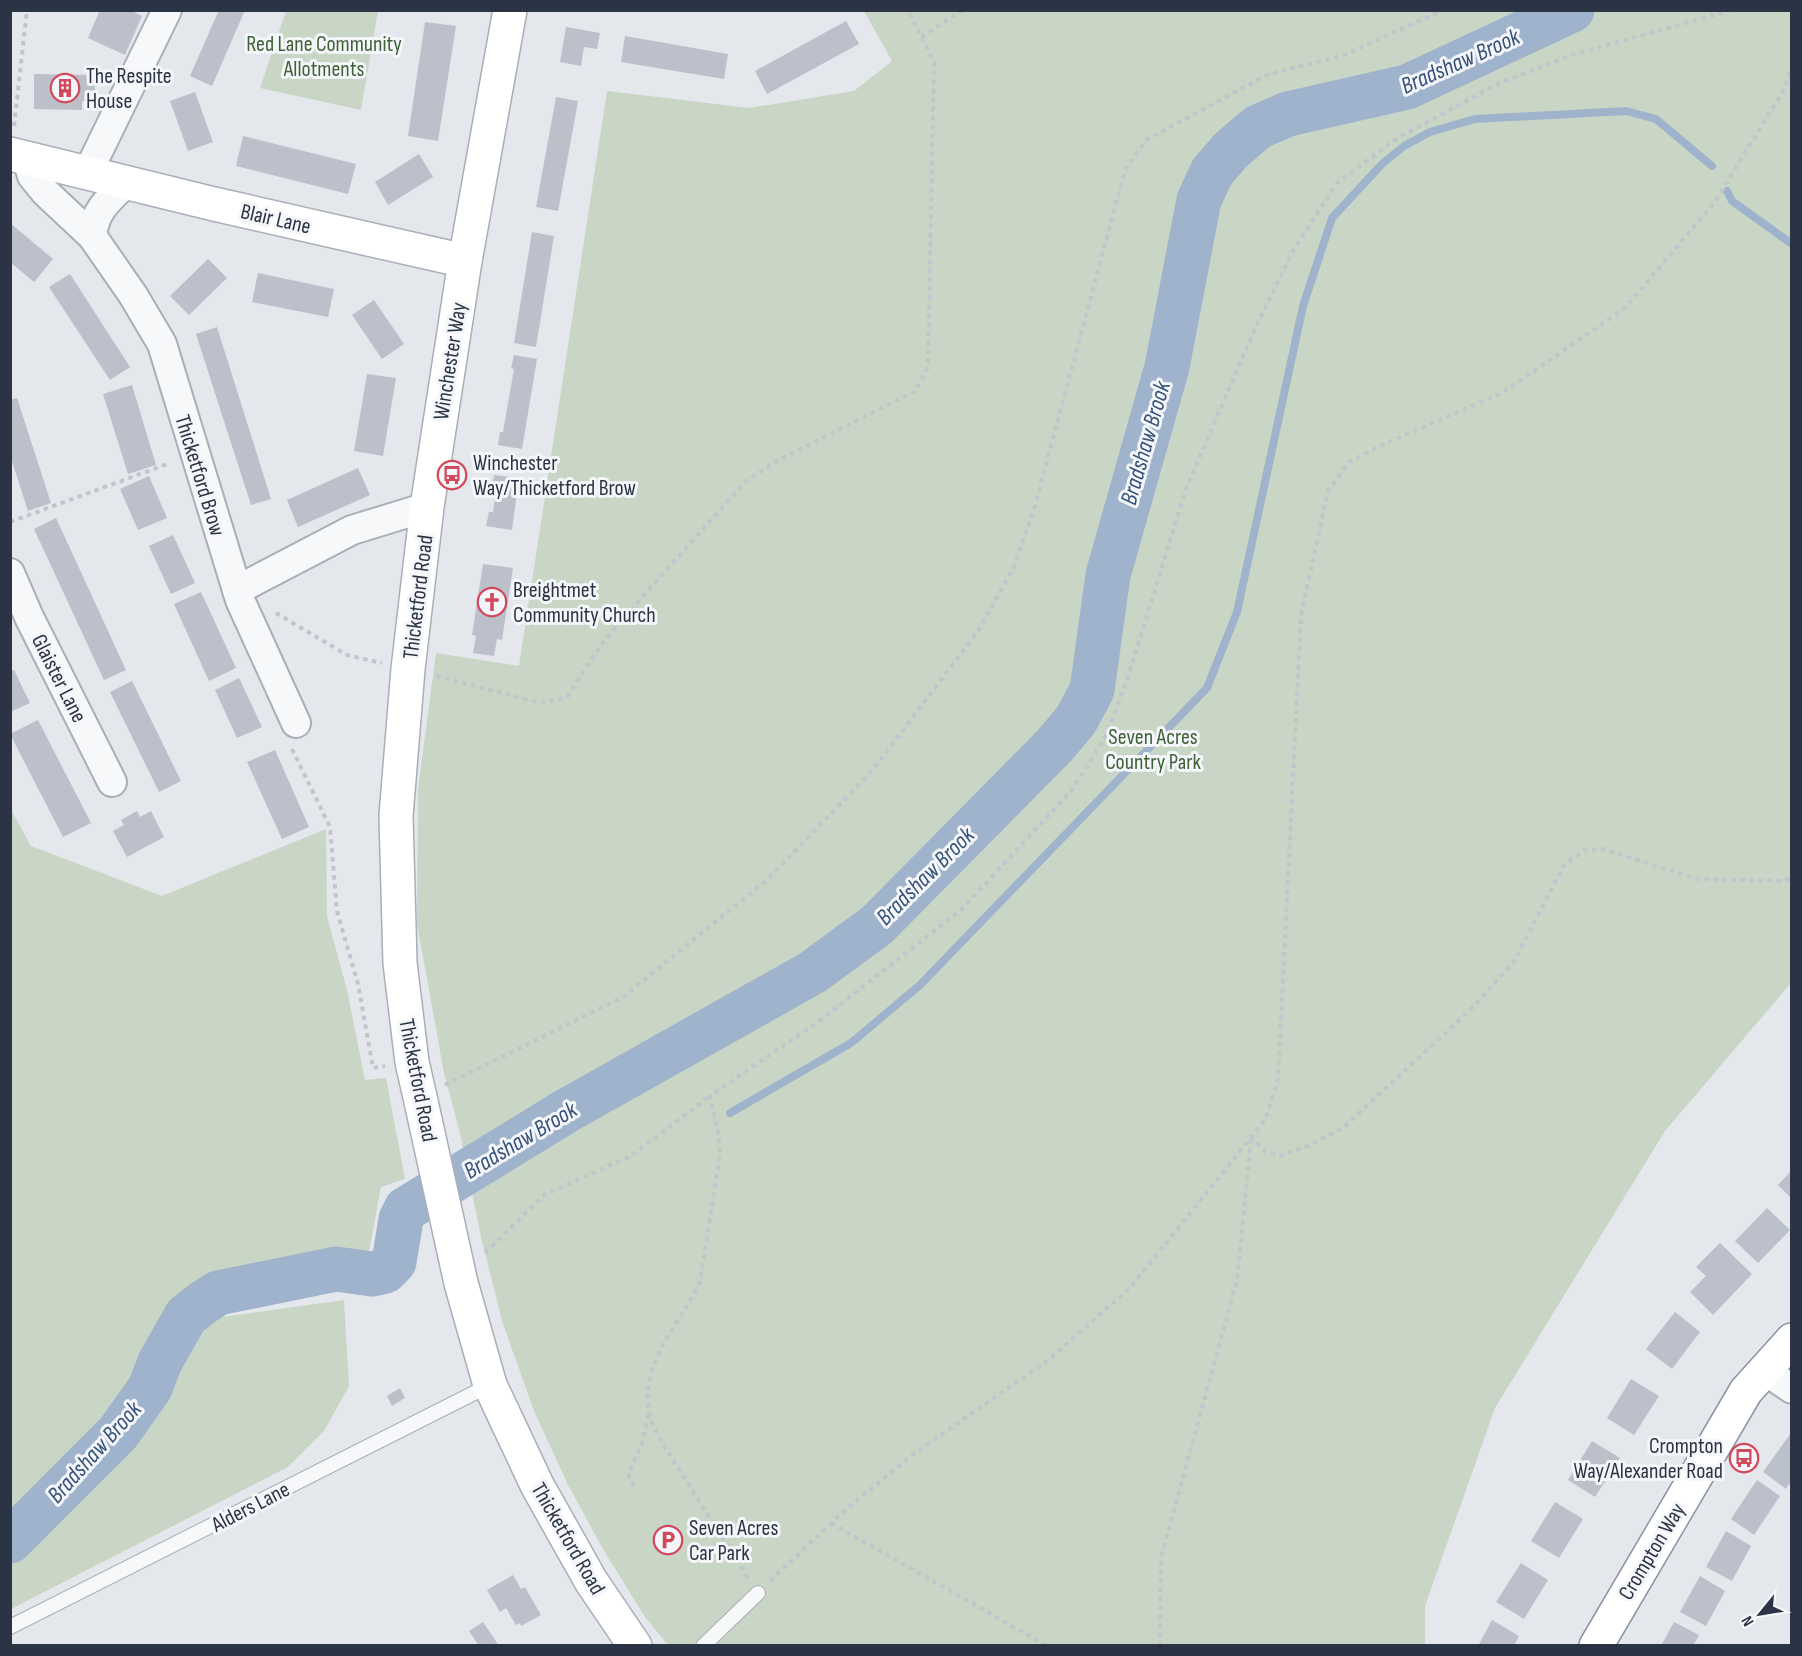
<svg xmlns="http://www.w3.org/2000/svg" width="1802" height="1656" viewBox="0 0 1802 1656" font-family="'Sofia Sans Condensed',sans-serif">
<style>
.green{fill:#c9d6c5}
.lines{fill:none;stroke-linecap:round;stroke-linejoin:round}
.stream{stroke:#9fb4cc;stroke-width:8}
.river{stroke:#9fb4cc;stroke-width:45}
.building{fill:#bbc0ca}
.lane-casing{stroke:#a9aeb7;stroke-width:16}
.street-casing{stroke:#a9aeb7;stroke-width:32}
.secondary-casing{stroke:#a9aeb7;stroke-width:36}
.highway-casing{stroke:#8b94a3;stroke-width:36}
.path{stroke:#c2c5cb;stroke-width:4;stroke-dasharray:4.5 4.5;stroke-linecap:butt}
.lane{stroke:#f7f8fa;stroke-width:14}
.street{stroke:#f7f8fa;stroke-width:28}
.secondary{stroke:#fff;stroke-width:33}
.highway{stroke:#fff;stroke-width:33}
.labels{text-anchor:middle;stroke-width:6;stroke-linejoin:round;paint-order:stroke}
.park-label{font-size:22px;fill:#3f6138;stroke:#f4f6f9}
.poi-label{font-size:22px;fill:#2b3445;stroke:#f4f6f9;text-anchor:start}
.street-label{font-size:22px;fill:#2b3445;stroke:#f4f6f9}
.water-label{font-size:24px;font-style:italic;fill:#34527a;stroke:#f4f6f9}
</style>
<rect width="100%" height="100%" fill="#e4e7ec"/>
<g class="green">
<path d="M286 11H378L361 110 260 88Z"/>
<path d="M864 11H1791V983L1665 1131 1495 1408 1425 1606V1645H668L645 1617 603 1549 568 1485 534 1411 503 1324 481 1237 460 1133 444 1073 417 924 418 789 436 653 519 666 607 91 749 108 854 91 892 61Z"/>
<path d="M10 808 31 846 162 896 326 829 327 916 347 990 365 1080 386 1078 405 1179 381 1187 369 1252 221 1273 172 1313 104 1421 11 1513Z"/>
<path d="M344 1300 349 1386 324 1431 288 1467 11 1609V1558L127 1443 162 1397 199 1320Z"/>
</g>
<g class="lines">
<g class="stream">
<path d="M1727 191 1732 201 1792 244"/>
<path d="M730 1113 851 1043 920 985 1207 688 1237 612 1303 306 1332 218 1382 164 1404 146 1430 132 1475 119 1626 111 1656 119 1712 166"/>
</g>
<path class="river" d="M10 1541 118 1433 150 1388 160 1362 186 1316 204 1302 218 1293 336 1269 372 1274 385 1271 394 1262 401 1219 406 1209 566 1111 813 972 877 925 1055 745 1076 720 1092 690 1108 575 1167 367 1199 200 1212 172 1231 150 1258 127 1288 114 1407 87 1572 10"/>
</g>
<g class="building">
<path d="M100 10H130L142 16 125 55 88 38Z"/>
<path d="M219 10H245L212 86 190 76Z"/>
<path d="M846 21 859 44 767 94 755 71Z"/>
<path d="M425 22 456 26 438 141 408 136Z"/>
<path d="M566 27 600 33 597 49 584 47 581 66 560 62Z"/>
<path d="M625 36 728 54 724 79 621 62Z"/>
<path d="M34 74 95 75V101H82V110L34 109Z"/>
<path d="M195 92 213 142 188 151 170 101Z"/>
<path d="M556 97 578 101 558 211 536 207Z"/>
<path d="M243 136 356 164 348 194 236 166Z"/>
<path d="M419 154 433 177 388 205 375 182Z"/>
<path d="M10 223 53 259 34 282 10 262Z"/>
<path d="M532 232 554 236 536 347 514 343Z"/>
<path d="M208 259 227 278 189 315 170 296Z"/>
<path d="M258 273 334 289 328 317 252 302Z"/>
<path d="M70 274 130 367 110 380 49 287Z"/>
<path d="M374 300 404 344 382 359 352 315Z"/>
<path d="M217 327 271 499 251 505 196 334Z"/>
<path d="M514 355 537 359 522 449 498 445 500 432H503L514 369 511 368Z"/>
<path d="M367 374 396 378 383 456 354 451Z"/>
<path d="M132 385 156 465 128 474 103 394Z"/>
<path d="M17 398 51 503 28 511 10 455V400Z"/>
<path d="M358 468 370 495 298 527 287 500Z"/>
<path d="M494 475 519 478 512 530 486 526 489 512H493L496 490 492 489Z"/>
<path d="M149 476 167 518 138 530 120 489Z"/>
<path d="M56 518 126 670 104 680 34 529Z"/>
<path d="M173 535 195 583 171 594 149 546Z"/>
<path d="M483 564 513 568 502 640 497 639 494 656 473 653 476 636 472 635Z"/>
<path d="M201 592 236 668 209 681 174 604Z"/>
<path d="M14 670 30 703 12 711 10 708V672Z"/>
<path d="M239 678 262 727 237 738 215 690Z"/>
<path d="M132 681 181 781 159 792 110 692Z"/>
<path d="M38 720 91 823 63 837 10 734Z"/>
<path d="M275 750 309 827 282 839 247 762Z"/>
<path d="M137 811 140 817 151 811 164 837 127 857 113 831 124 825 121 820Z"/>
<path d="M1791 1171V1198L1778 1185Z"/>
<path d="M1767 1208 1790 1230 1758 1263 1735 1241Z"/>
<path d="M1720 1243 1752 1274 1713 1315 1690 1292 1706 1276 1696 1267Z"/>
<path d="M1675 1312 1700 1332 1672 1369 1646 1349Z"/>
<path d="M1631 1379 1659 1396 1634 1435 1607 1418Z"/>
<path d="M400 1388 405 1398 392 1406 387 1396Z"/>
<path d="M1791 1433V1481L1786 1489 1763 1472Z"/>
<path d="M1592 1441 1620 1458 1595 1497 1568 1480Z"/>
<path d="M1757 1480 1780 1496 1754 1535 1731 1519Z"/>
<path d="M1555 1502 1583 1519 1559 1558 1531 1541Z"/>
<path d="M1726 1531 1751 1546 1732 1581 1706 1567Z"/>
<path d="M1521 1563 1548 1580 1524 1619 1496 1602Z"/>
<path d="M513 1575 521 1589 525 1587 541 1615 521 1626 520 1623 516 1625 506 1608 500 1612 487 1590Z"/>
<path d="M1700 1576 1725 1591 1706 1626 1680 1612Z"/>
<path d="M1492 1620 1519 1636 1514 1646H1478Z"/>
<path d="M483 1622 499 1646H479L469 1631Z"/>
<path d="M1674 1622 1699 1635 1693 1646H1661Z"/>
</g>
<g class="lines">
<g class="lane-casing">
<g id="lane">
<path d="M10 1627 490 1385"/>
<path d="M703 1646 758 1593"/>
</g>
</g>
<g class="street-casing">
<g id="street">
<path d="M27 159 32 176 45 192 92 236 133 295 162 344 240 600 296 723"/>
<path d="M87 174 167 10"/>
<path d="M92 236C95 210 108 200 126 183"/>
<path d="M10 573 29 617 112 782"/>
<path d="M237 590 352 530 427 507"/>
<path d="M1764 1370 1792 1389"/>
</g>
</g>
<g class="secondary-casing">
<g id="secondary">
<path d="M510 10 465 261 427 507 408 669 396 816 400 963 412 1062 420 1097 461 1283 490 1385 537 1485 591 1581 635 1646"/>
<path d="M10 154 214 204 465 261"/>
</g>
</g>
<g class="highway-casing">
<path id="highway" d="M1596 1646 1746 1391 1792 1340"/>
</g>
<g class="path">
<path d="M921 37 963 10"/>
<path d="M14 126 27 10"/>
<path d="M10 522 170 463"/>
<path d="M276 613 347 655 382 663"/>
<path d="M436 676 540 703 567 697 605 639 745 482 773 463 915 391 928 367 934 62 908 10"/>
<path d="M292 749 330 827 337 911 358 984 373 1068 385 1066"/>
<path d="M445 1085 623 997 767 880 872 771 978 631 1013 569 1034 509 1125 170 1146 140 1267 75 1344 55 1443 10"/>
<path d="M1251 1136 1264 1151 1280 1156 1308 1146 1344 1127 1469 1011 1513 963 1564 865 1585 850 1603 849 1697 879 1783 881 1792 878"/>
<path d="M485 1253 544 1195 631 1156 710 1096"/>
<path d="M634 1486 629 1477V1472L642 1444 649 1411"/>
<path d="M831 1523 1047 1646"/>
<path d="M748 1578 666 1449C659 1437 651 1424 649 1410 640 1361 681 1323 700 1282L720 1154 719 1137 710 1096 818 1022 962 909 1071 791 1105 738 1128 677 1186 489 1257 324 1294 249 1337 183 1399 137 1500 83 1572 55 1732 10"/>
<path d="M770 1581 844 1511 915 1453 1047 1361 1129 1289 1265 1120 1278 1080 1301 615 1328 491 1349 462 1384 444 1502 393 1625 308 1714 203 1785 88 1792 67"/>
<path d="M1160 1646 1161 1558 1237 1280 1251 1138"/>
</g>
<use href="#lane" class="lane"/>
<use href="#street" class="street"/>
<use href="#secondary" class="secondary"/>
<use href="#highway" class="highway"/>
</g>
<defs>
<g id="building-ring" transform="scale(1.5)"><circle r="9.5" fill="#f4f6f9" stroke="#d1495b" stroke-width="1.5"/><path d="M-4-6H4V6H1V3H-1V6H-4ZM-2.5-4.3h1.7v1.8h-1.7ZM.8-4.3h1.7v1.8H.8ZM-2.5-1h1.7V.8h-1.7ZM.8-1h1.7V.8H.8Z" fill="#d1495b"/></g>
<g id="bus-ring" transform="scale(1.5)"><circle r="9.5" fill="#f4f6f9" stroke="#d1495b" stroke-width="1.5"/><path d="M-5-6H5V4H4V6H2V4H-2V6H-4V4H-5ZM-3.5-4V0h7V-4ZM-3.5 1.2v1.5H-2V1.2ZM2 1.2v1.5H3.5V1.2Z" fill="#d1495b"/></g>
<g id="church-ring" transform="scale(1.5)"><circle r="9.5" fill="#f4f6f9" stroke="#d1495b" stroke-width="1.5"/><path d="M-1.2-6h2.4v3.5h3.3v2.4h-3.3V6h-2.4V-.1h-3.3v-2.4h3.3Z" fill="#d1495b"/></g>
<g id="parking-ring" transform="scale(1.5)"><circle r="9.5" fill="#f4f6f9" stroke="#d1495b" stroke-width="1.5"/><path d="M-3.5-5.5H1a3.5 3.5 0 0 1 0 7H-1V5.5H-3.5ZM-1-3.4V-.6H.8a1.4 1.4 0 0 0 0-2.8Z" fill="#d1495b"/></g>
</defs>
<g fill-rule="evenodd">
<use href="#building-ring" x="65" y="88"/>
<use href="#bus-ring" x="452" y="475"/>
<use href="#church-ring" x="492" y="602"/>
<use href="#bus-ring" x="1744" y="1458"/>
<use href="#parking-ring" x="668" y="1540"/>
</g>
<g class="labels">
<g class="park-label">
<text x="324" y="51">Red Lane Community<tspan x="324" dy="25">Allotments</tspan></text>
<text x="1153" y="744">Seven Acres<tspan x="1153" dy="25">Country Park</tspan></text>
</g>
<g class="poi-label">
<text x="86" y="83">The Respite<tspan x="86" dy="25">House</tspan></text>
<text x="473" y="470">Winchester<tspan x="473" dy="25">Way/Thicketford Brow</tspan></text>
<text x="513" y="597">Breightmet<tspan x="513" dy="25">Community Church</tspan></text>
<text x="1723" y="1453" text-anchor="end">Crompton<tspan x="1723" dy="25">Way/Alexander Road</tspan></text>
<text x="689" y="1535">Seven Acres<tspan x="689" dy="25">Car Park</tspan></text>
</g>
<g class="street-label">
<text transform="translate(276 218) rotate(13)" y="8">Blair Lane</text>
<text transform="translate(449 361) rotate(-81)" y="8">Winchester Way</text>
<text transform="translate(201 475) rotate(73)" y="8">Thicketford Brow</text>
<text transform="translate(417 597) rotate(-83)" y="8">Thicketford Road</text>
<text transform="translate(60 678) rotate(63)" y="8">Glaister Lane</text>
<text transform="translate(419 1080) rotate(79)" y="8">Thicketford Road</text>
<text transform="translate(250 1506) rotate(-27)" y="8">Alders Lane</text>
<text transform="translate(569 1538) rotate(60)" y="8">Thicketford Road</text>
<text transform="translate(1651 1551) rotate(-59)" y="8">Crompton Way</text>
</g>
<g class="water-label">
<text transform="translate(1460 61) rotate(-24)" y="8">Bradshaw Brook</text>
<text transform="translate(1145 443) rotate(-74)" y="8">Bradshaw Brook</text>
<text transform="translate(925 876) rotate(-45)" y="8">Bradshaw Brook</text>
<text transform="translate(520 1140) rotate(-31)" y="8">Bradshaw Brook</text>
<text transform="translate(94 1452) rotate(-48)" y="8">Bradshaw Brook</text>
</g>
</g>
<rect width="1802" height="1656" fill="none" stroke="#2b3445" stroke-width="24"/>
<g transform="translate(1760 1614) rotate(240)" stroke="#f4f6f9" stroke-width="4.5" paint-order="stroke">
<path d="M0-4.5L10 22L0 15L-10 22Z" fill="#2b3445"/>
<text y="-9" font-size="16" font-weight="bold" text-anchor="middle" fill="#2b3445">N</text>
</g>
</svg>
